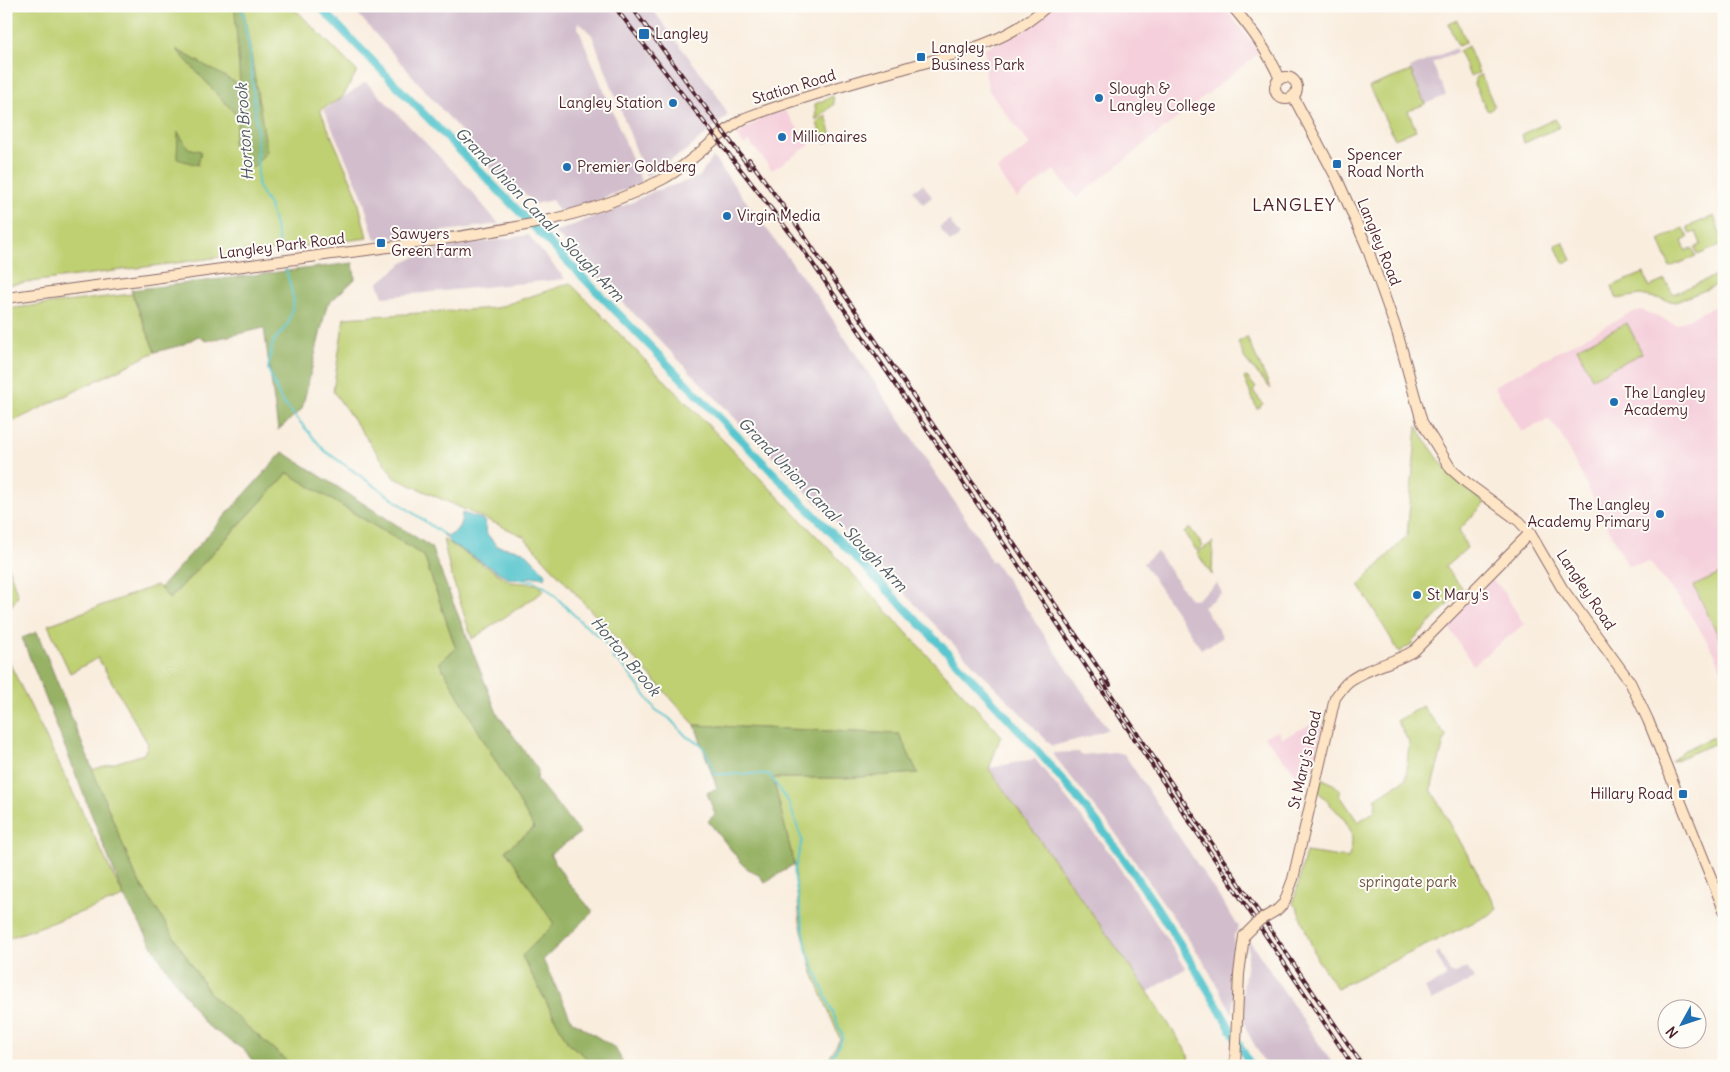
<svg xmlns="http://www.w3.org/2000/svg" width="1730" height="1072" viewBox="0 0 1730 1072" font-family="Delius,sans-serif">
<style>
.built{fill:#f5cfdb}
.industrial{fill:#d1bdcc}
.green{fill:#bfd073;stroke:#84784f}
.forest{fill:#97b265;stroke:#706848}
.water{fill:#59c6ce;stroke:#52727c}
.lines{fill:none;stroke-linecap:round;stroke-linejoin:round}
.stream{stroke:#59c6ce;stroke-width:2}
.canal{stroke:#59c6ce;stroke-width:8}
.secondary-casing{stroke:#87676a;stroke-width:12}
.secondary{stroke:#fde5c5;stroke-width:10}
.rail-casing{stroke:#4a1f2b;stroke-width:4}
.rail{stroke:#fdfcf7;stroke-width:2;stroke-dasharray:5.5;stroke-linecap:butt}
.secondary-bridge-casing{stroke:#87676a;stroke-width:12;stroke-linecap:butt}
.secondary-bridge{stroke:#fde5c5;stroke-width:10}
.poi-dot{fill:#1f6fb2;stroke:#fdfcf7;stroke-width:2}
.labels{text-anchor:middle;stroke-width:4;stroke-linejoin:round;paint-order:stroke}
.poi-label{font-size:15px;fill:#4a1f2b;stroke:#fdfcf7;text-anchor:start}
.street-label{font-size:15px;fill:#4a1f2b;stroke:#fdfcf7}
.park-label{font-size:15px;fill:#6d5441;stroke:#fdfcf7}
.water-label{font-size:16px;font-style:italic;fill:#4f5964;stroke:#fdfcf7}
.quarter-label{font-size:18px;letter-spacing:1px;fill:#4a1f2b;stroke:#fdfcf7}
</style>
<rect width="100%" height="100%" fill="#fdfcf7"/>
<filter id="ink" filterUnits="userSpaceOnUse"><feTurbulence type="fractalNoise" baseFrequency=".02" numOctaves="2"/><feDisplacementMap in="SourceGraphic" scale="10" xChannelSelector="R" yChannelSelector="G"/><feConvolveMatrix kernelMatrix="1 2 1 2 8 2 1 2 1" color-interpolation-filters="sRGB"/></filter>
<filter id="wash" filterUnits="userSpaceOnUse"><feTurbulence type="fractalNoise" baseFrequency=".0096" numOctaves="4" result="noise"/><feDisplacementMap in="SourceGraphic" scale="20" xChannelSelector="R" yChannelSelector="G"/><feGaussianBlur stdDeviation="1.12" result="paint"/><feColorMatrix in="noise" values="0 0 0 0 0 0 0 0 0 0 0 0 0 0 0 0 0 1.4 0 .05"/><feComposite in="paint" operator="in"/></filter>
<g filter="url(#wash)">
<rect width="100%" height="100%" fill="#f9edde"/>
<g class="built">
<path d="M1052 6H1223L1260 52 1077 198 1054 170 1017 198 997 170 1030 145 989 91 984 68 986 52 983 49 1025 30Z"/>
<path d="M785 111 810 145 772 170 749 141 744 145 737 135 767 115Z"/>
<path d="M1721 303 1724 309V676L1714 652 1685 607 1650 562 1628 566 1558 429 1548 419 1522 432 1494 386 1628 314 1641 310 1676 325Z"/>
<path d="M1492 580 1501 588 1524 624 1473 665 1446 623Z"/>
<path d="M1316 722 1322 724 1312 768 1305 785 1264 736 1278 731 1282 738Z"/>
</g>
<g class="industrial">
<path d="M351 6H650L715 92 728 115 687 150 646 176 592 35 579 22 578 28 642 183 561 214 552 200 534 204 522 191 514 194 508 177 500 180 473 145Z"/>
<path d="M1456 48 1457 52 1432 63 1446 95 1425 104 1410 68Z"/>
<path d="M366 82 457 175 499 224 375 240 361 193 324 110Z"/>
<path d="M713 157 821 302 984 546 991 561H994L1108 729 1091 736 1052 746 555 232 631 203 652 192 699 177Z"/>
<path d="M923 184 932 197 923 204 913 191Z"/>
<path d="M949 220 960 236 950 242 939 227Z"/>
<path d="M528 235 565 279 383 297 378 283 403 263 427 251Z"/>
<path d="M1157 552 1189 598 1196 600 1217 583 1222 593 1203 607 1223 637 1208 647 1207 645 1201 649 1143 563Z"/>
<path d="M1079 752 1081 755 1114 752 1124 754 1239 927 1234 935 1233 1014 1202 959 1114 831 1052 753Z"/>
<path d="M1035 759 1109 852 1186 968 1148 992 989 768Z"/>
<path d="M1247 938 1254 947 1334 1066H1266L1247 1031 1240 1012 1248 953Z"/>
<path d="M1439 951 1450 972 1453 974 1467 967 1474 979 1431 1001 1425 988 1445 978 1446 974 1436 954Z"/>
</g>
<g class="green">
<path d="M6 6H286L299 13 357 71 342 98 320 110 356 192 367 238 7 285Z"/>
<path d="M1457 20 1465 39V43L1458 46 1448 24Z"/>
<path d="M1468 46 1479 73 1470 76 1459 51Z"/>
<path d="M1411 71 1425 104 1408 111 1416 130 1395 139 1369 87Z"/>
<path d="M1481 75 1493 103 1494 106 1490 111 1487 110 1474 84 1476 77Z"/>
<path d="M833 96 834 104 816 120 815 104Z"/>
<path d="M826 115 833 140 824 143 817 123Z"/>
<path d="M1555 119 1560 127 1558 128 1524 143 1522 134Z"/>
<path d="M1714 216 1724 244 1698 255 1695 248 1701 244 1696 232 1690 234 1687 227Z"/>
<path d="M1683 228 1688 238 1682 241 1686 251 1692 248 1696 256 1670 267 1659 240Z"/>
<path d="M1563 242 1572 260 1563 263 1555 245Z"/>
<path d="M1724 272V282L1676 302 1640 295 1617 299 1612 286 1644 273 1649 287 1665 280 1673 294Z"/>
<path d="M570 283 836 556 1001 735 989 769 1148 992 1188 1054 1189 1066H825L840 1039 813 973 800 922 794 864 773 778H845L917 773 899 734 695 725 523 536 395 478 333 391 344 318 496 308Z"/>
<path d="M132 294 155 352 6 425V309Z"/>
<path d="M1627 323 1642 353 1592 378 1577 348Z"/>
<path d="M1247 337 1271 389 1245 359 1238 342Z"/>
<path d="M1247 377 1256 388 1253 391 1263 404 1257 409 1244 378Z"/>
<path d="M1417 426C1437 459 1452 481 1485 503L1459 530 1467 548 1445 567 1463 589 1412 641 1413 643 1399 652 1359 585 1407 536Z"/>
<path d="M288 473 424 556 456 649 439 662 534 828 506 850 554 924 522 956 568 1043 597 1066H293L211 996 136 877 92 770 144 754 148 744 98 658 70 673 48 625 157 585 170 599Z"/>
<path d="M1190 528 1203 546 1197 551 1184 533Z"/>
<path d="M443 539 511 582 539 584 544 591 472 639 451 574Z"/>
<path d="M1213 542 1212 575 1197 553Z"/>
<path d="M6 560 18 596 6 614Z"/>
<path d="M1724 572V647L1694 586Z"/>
<path d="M6 656 124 897 6 939Z"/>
<path d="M1422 706 1446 735 1431 789 1497 908 1491 914 1337 988 1317 959 1297 908 1293 904 1306 852 1348 858C1362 825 1336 814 1318 791L1320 779C1330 781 1335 784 1341 792L1339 794 1358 822 1375 811 1376 798 1406 779 1409 742 1397 721Z"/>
<path d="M1713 737 1716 743 1671 762 1683 751Z"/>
</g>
<g class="forest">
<path d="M233 6H243L267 151 253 168 232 144 239 118 176 49 240 85 235 12Z"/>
<path d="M178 132 188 148 201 151 198 165 177 159Z"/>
<path d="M353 263 355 279 327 305 302 409 278 430 264 328 206 341 198 336 182 345 155 352 131 290Z"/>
<path d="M283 452 431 547 497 713 538 770 537 780 580 833 550 854 567 881 593 912 543 960 572 1021 615 1048 625 1066H597L568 1043 522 956 554 924 506 850 534 828 439 662 456 649 424 556 288 473 169 599 160 588Z"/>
<path d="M37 632 136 877 211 995 293 1066H257L244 1050 205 1024 162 962 124 897 22 638Z"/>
<path d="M695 725 899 734 918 773 845 778H773L794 864 765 883 760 876 745 867 708 821 715 814 707 793 717 788Z"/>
</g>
<path class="water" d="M462 513 482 519 485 523 486 533 497 546 524 551 546 574 545 578C531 574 523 581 510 579L452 544 443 534 449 536C458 531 462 524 462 513Z"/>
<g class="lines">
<g class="stream">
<path d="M242 6 250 53 257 132 258 187 270 207 282 253"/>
<path d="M286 269 294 301 288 324 273 342 268 369 281 400 325 451 443 534"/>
<path d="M519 579 534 581 548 589 581 622 601 638 612 652 613 658 625 668 656 710 669 718 687 737 701 744 709 758 714 774H769L789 803 802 840 794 873 807 951 843 1037 828 1066"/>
</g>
<path class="canal" d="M319 6 929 633C982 690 1035 745 1083 805 1147 885 1202 976 1251 1066"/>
</g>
</g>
<g filter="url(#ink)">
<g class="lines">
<g class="secondary-casing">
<g id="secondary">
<path d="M1232 6C1252 29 1268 51 1280 79"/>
<circle cx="1286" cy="88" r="11"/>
<path d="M1293 96 1338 181 1367 247 1397 332 1422 422 1451 469 1467 483 1519 521 1530 533 1562 588 1630 682 1648 720 1724 910"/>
<path d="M6 298 332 254C367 251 402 245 437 240 518 228 589 217 663 179 693 163 715 135 745 118 793 100 848 84 898 70 951 55 1005 45 1047 6"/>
<path d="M1277 910 1284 903 1293 879 1335 698C1339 693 1343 686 1348 682 1367 667 1395 663 1415 650L1530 533"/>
<path d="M1235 1066 1239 974 1244 936"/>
</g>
</g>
<use href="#secondary" class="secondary"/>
<g class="rail-casing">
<g id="rail">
<path d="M614 6 804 251 960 478 1353 1066"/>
<path d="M631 6 750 168"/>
<path d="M749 159 801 231 1110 685"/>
<path d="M1102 681 1363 1066"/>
</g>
</g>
<use href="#rail" class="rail"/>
<g class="secondary-bridge-casing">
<path id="secondary-bridge" d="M1244 936 1260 920 1277 910"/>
</g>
<use href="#secondary-bridge" class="secondary-bridge"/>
</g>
</g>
<g class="poi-dot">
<rect x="638" y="28" width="12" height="12" rx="2.5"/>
<rect x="916" y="52" width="10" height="10" rx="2.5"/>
<circle cx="1099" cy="98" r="5"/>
<circle cx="673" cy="103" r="5"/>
<circle cx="782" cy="137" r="5"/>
<rect x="1332" y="159" width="10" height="10" rx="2.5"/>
<circle cx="567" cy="167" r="5"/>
<circle cx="727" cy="216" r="5"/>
<rect x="376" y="238" width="10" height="10" rx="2.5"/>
<circle cx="1614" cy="402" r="5"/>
<circle cx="1660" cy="514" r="5"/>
<circle cx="1417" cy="595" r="5"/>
<rect x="1678" y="789" width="10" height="10" rx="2.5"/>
</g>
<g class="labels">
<g class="poi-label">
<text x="655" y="39">Langley</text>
<text x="931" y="53">Langley<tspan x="931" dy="17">Business Park</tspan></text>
<text x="1109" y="94">Slough &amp;<tspan x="1109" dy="17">Langley College</tspan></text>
<text x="663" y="108" text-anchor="end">Langley Station</text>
<text x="792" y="142">Millionaires</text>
<text x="1347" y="160">Spencer<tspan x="1347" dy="17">Road North</tspan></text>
<text x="577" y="172">Premier Goldberg</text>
<text x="737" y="221">Virgin Media</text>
<text x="391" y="239">Sawyers<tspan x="391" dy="17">Green Farm</tspan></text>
<text x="1624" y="398">The Langley<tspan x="1624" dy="17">Academy</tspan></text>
<text x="1650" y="510" text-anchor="end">The Langley<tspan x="1650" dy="17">Academy Primary</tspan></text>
<text x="1427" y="600">St Mary's</text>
<text x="1673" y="799" text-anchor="end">Hillary Road</text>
</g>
<g class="street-label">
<text transform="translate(794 87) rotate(-17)" y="5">Station Road</text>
<text transform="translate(1379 242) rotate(68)" y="5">Langley Road</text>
<text transform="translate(282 246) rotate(-7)" y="5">Langley Park Road</text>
<text transform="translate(1586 590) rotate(56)" y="5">Langley Road</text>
<text transform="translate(1305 760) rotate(-77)" y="5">St Mary's Road</text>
</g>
<g class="park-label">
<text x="1408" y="887">springate park</text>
</g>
<g class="water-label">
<text transform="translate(244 132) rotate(-94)" y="6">Horton Brook</text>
<text transform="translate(540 214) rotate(46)" y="6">Grand Union Canal - Slough Arm</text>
<text transform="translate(823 504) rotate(46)" y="6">Grand Union Canal - Slough Arm</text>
<text transform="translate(626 656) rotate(50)" y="6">Horton Brook</text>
</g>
<g class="quarter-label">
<text x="1294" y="211">LANGLEY</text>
</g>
</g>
<rect width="1730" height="1072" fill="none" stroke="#fdfcf7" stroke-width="25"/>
<g transform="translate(1682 1024) rotate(230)"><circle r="24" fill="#fdfcf7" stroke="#b5a4a5"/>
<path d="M0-4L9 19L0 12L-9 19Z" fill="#1f6fb2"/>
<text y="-8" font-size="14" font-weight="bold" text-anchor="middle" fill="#4a1f2b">N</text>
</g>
</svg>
